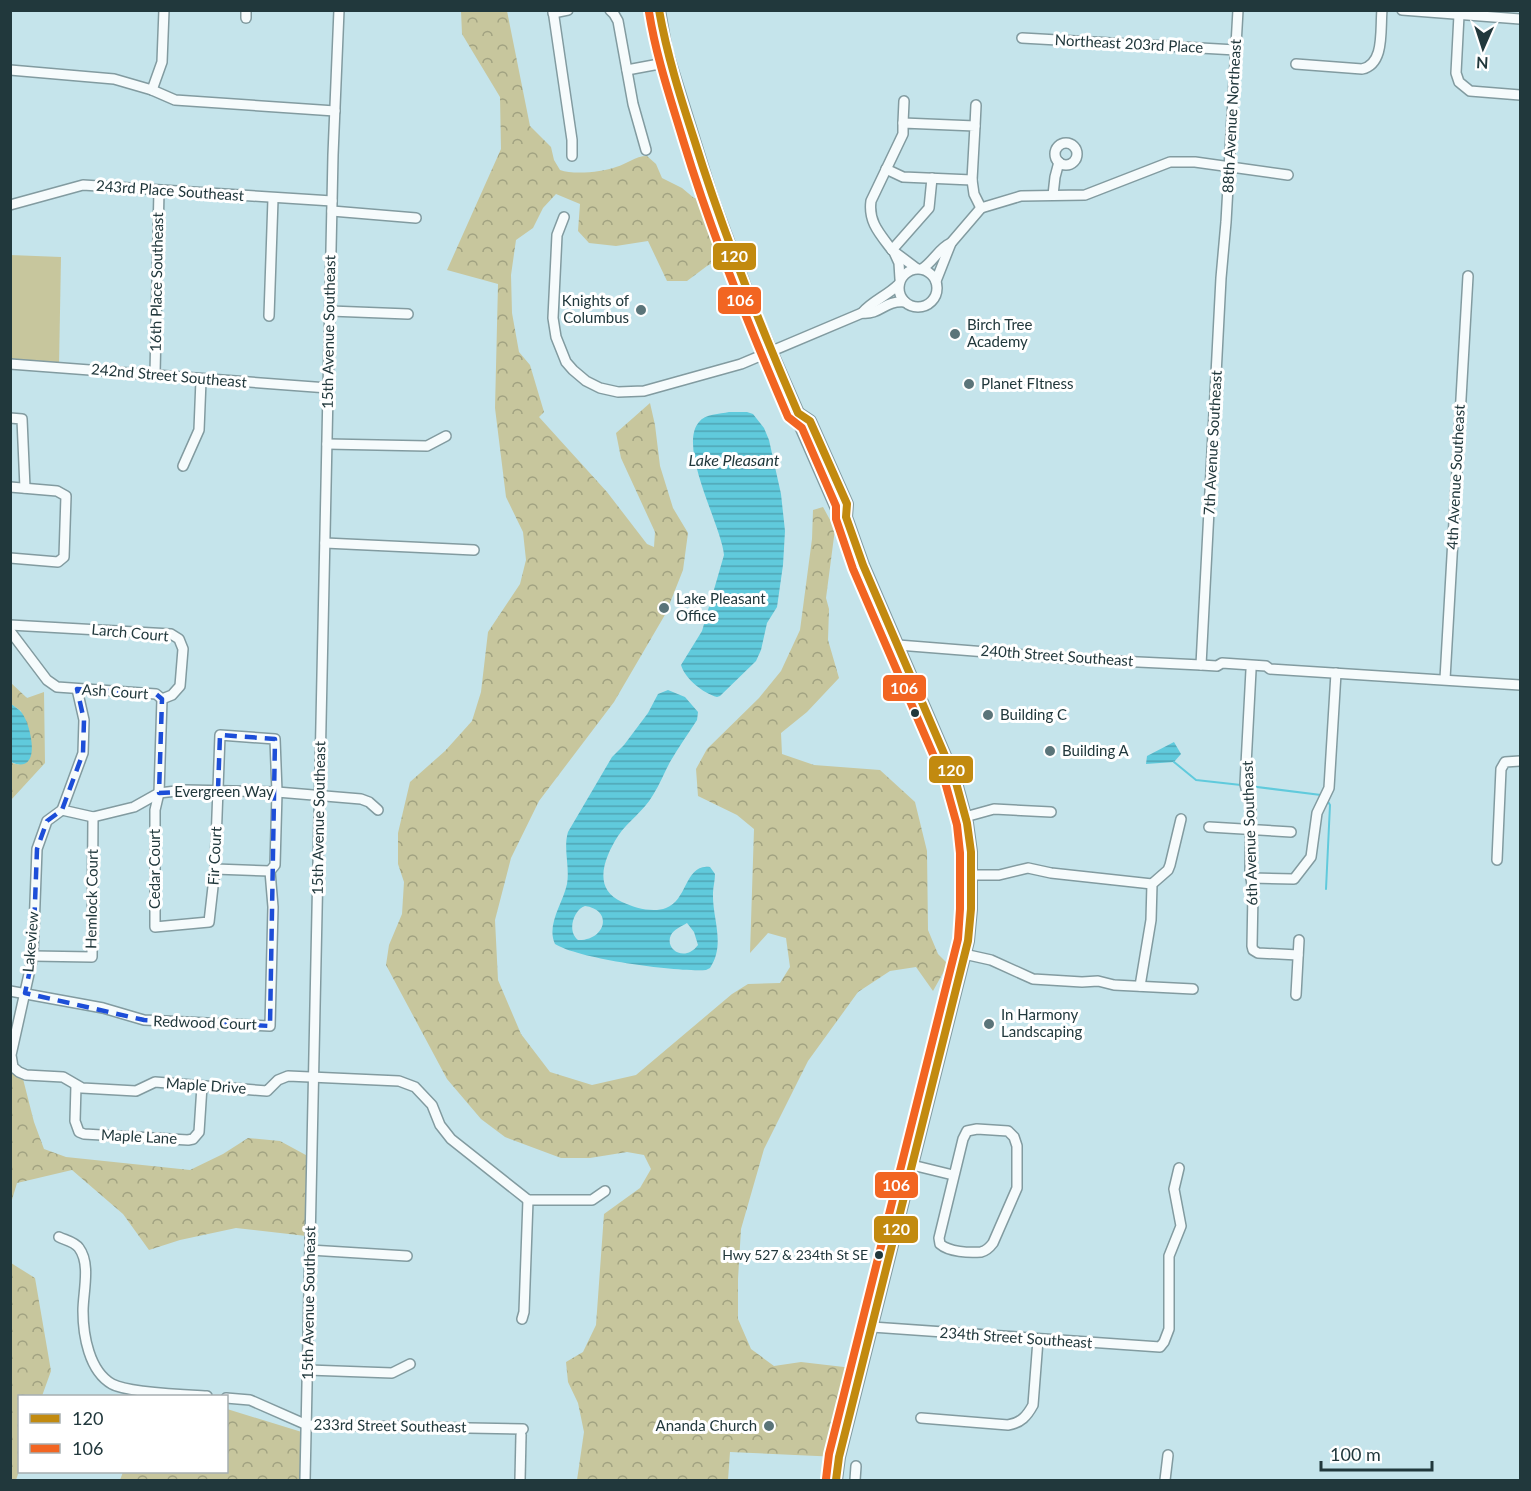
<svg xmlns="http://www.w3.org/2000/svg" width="1531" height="1491" viewBox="0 0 1531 1491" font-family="Lato,sans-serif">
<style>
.green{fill:#c7c69d}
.forest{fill:url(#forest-crowns)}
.water{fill:url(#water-rules);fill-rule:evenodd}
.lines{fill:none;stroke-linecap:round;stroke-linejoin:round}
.stream{stroke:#60cadc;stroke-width:2}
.minor-casing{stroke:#829ba0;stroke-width:12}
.major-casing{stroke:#829ba0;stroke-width:14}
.minor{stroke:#f6fbfc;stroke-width:9}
.major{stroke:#f6fbfc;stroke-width:10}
.bus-1-casing{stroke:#fff;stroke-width:12}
.bus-2-casing{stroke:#fff;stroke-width:12}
.bus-1{stroke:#c28a0f;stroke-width:8}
.bus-2{stroke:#f26522;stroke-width:8}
.marked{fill:none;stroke:#1d4ed8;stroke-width:4.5;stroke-dasharray:12 8;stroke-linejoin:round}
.poi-dot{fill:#5a7479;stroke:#fff;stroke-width:2}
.bus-dot{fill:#21383c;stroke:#fff;stroke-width:2}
.labels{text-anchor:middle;stroke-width:6;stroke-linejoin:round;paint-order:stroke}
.bus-label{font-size:14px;fill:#21383c;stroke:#fff;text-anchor:end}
.street-label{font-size:15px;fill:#21383c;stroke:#fff}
.poi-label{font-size:15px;fill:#21383c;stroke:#fff;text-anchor:start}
.water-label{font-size:16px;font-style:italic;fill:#21383c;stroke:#fff}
.line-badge{stroke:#fff;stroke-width:2}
.badge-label{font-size:16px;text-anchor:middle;font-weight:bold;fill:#fff}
</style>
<defs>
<pattern id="forest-crowns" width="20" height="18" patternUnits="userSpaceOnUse" patternTransform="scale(1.5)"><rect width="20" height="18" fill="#c7c69d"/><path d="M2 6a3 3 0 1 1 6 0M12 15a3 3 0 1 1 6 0" fill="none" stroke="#a1a281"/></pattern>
<pattern id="water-rules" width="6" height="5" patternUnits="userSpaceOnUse" patternTransform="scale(1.5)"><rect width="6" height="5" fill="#60cadc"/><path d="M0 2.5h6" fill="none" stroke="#4fa5b4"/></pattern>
</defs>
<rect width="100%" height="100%" fill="#c5e4eb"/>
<path class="green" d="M10 255 61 257 59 366 11 363Z"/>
<g class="forest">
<path d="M461 11H507L530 126 551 147 554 160 560 170C574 175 602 172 616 167 627 164 635 156 647 156L656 164 662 178 682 188 694 198H712L732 252 707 266 687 281H667L648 241 616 246 589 243 578 231 580 204 556 194 543 208 533 228 516 240 511 275 512 313 519 352 530 365 544 412 539 417 607 492 647 544 654 547 655 532 621 458 616 433 650 403 655 425 660 466 673 508 688 533 683 570 666 613 614 702 539 801 511 858 495 920 498 980 521 1034 550 1072 592 1085 636 1075 732 994 748 984 780 983 790 967 786 938 768 933 750 953 754 829 737 815 698 796 696 769 707 749 759 698 781 671 800 630 812 539 813 510 823 507 835 529 826 598 829 609 828 640 839 678 807 712 781 733 782 754 814 765 880 770 915 802 927 851 928 930 938 954 948 964 933 991 916 967 890 971 858 992 808 1061 764 1149 741 1229 738 1279V1319L751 1349 774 1366 801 1362 861 1369 839 1457 730 1452 728 1480H577L584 1432 578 1403 568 1382 566 1362 583 1352 596 1325 604 1214 640 1188 651 1169 644 1155 627 1152 590 1158H561L505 1137 481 1119 447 1079 386 965 389 945 402 914 404 882 398 864V833L410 782 445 751 472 721 481 692 488 632 520 584 526 560 523 532 506 497 495 408 498 284 447 270 501 149 500 97 462 34Z"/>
<path d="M10 682 27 698 44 692 45 763 11 800V762C17 766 24 764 29 760L21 711 11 704Z"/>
<path d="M11 1065 22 1075 34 1122 44 1149 66 1157 190 1170 223 1154 248 1138 280 1141 315 1160V1237L236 1228 180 1240 149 1250 123 1214 72 1170 17 1183 11 1203Z"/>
<path d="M11 1263 35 1278 51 1371 42 1396H20V1468L16 1480H10Z"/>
<path d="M227 1409 305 1433 304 1480H120L123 1472H226Z"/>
</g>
<g class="water">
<path d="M729 412H747L753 414 764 428 769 440 781 494 785 531 783 565 777 607 767 623 761 650 756 661 720 696 717 697C703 693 685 679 681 665L702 631 724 555C722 527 677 447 699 422 705 414 720 414 729 412Z"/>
<path d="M668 690 685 697 698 712 697 720C688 734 678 748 670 762 664 773 660 784 653 795 644 811 628 821 618 836 604 858 592 889 622 902 635 908 653 913 666 908 688 900 685 863 710 867L715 874C715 881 713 887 713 893 712 918 726 944 710 968L706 970C675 972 579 959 555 944 546 925 563 903 567 884 570 867 563 848 568 832L612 757 624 745 648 713 658 694ZM585 906C614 910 605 941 578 940 567 932 573 910 585 906ZM687 923 694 932 698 945C685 963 664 949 671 935 673 930 682 926 687 923Z"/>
<path d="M11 704C15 707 19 709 22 713 32 727 42 776 11 762Z"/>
<path d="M1174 742 1181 754 1174 762 1146 764 1147 756Z"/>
</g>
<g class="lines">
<g class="stream">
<path d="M1174 762 1196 780 1241 785"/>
<path d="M1249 786 1321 795"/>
<path d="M1326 889 1330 805 1327 800"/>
</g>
<g class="minor-casing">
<g id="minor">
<path d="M553 10 572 140V156"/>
<path d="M610 10 614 14 618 21 633 104 646 150"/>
<path d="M1402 10 1520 19"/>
<path d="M553 13 568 10"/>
<path d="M1459 15 1456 73 1459 82 1470 91 1520 95"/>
<path d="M246 18V10"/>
<path d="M1022 38 1236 50"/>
<path d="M1296 64 1362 69C1385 64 1380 30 1382 10"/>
<path d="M10 70 114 79 152 90 175 100 335 111"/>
<path d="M627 70 670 62"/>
<path d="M152 90 162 62 164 10"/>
<path d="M903 123 904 101"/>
<path d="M975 126 976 105"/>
<circle cx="1066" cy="154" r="11"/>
<path d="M886 169 903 177 972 180"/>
<path d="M932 178 929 208 892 250C880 234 868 222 871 201L903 134V123L975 126 972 180 974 194 981 208"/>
<path d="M1053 195 1055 177 1059 162"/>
<path d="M10 205 83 185 332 201"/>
<path d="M981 208 1021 196 1085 195 1170 162H1195L1288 175"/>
<path d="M332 211 416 218"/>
<path d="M564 217 557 235 553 318 556 337 566 362 573 370 586 381 600 388 618 392 644 391 741 364 862 313C881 315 884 300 905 302"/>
<path d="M892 250 916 268"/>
<path d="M894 252 899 263 900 279"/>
<circle cx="918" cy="288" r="19"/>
<path d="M922 269C934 261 939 248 951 243L981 208"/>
<path d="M936 281 951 243"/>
<path d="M330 311 408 314"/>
<path d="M862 313C872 301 887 296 899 284"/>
<path d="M269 316 273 199"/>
<path d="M10 364 328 388"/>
<path d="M155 374 159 190"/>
<path d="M10 418 22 419 25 488"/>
<path d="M327 444 427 446 446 436"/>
<path d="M183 466 199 430 201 380"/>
<path d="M10 487 57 491 66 496 64 557 58 562 10 558"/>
<path d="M325 543 474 550"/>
<path d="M10 625 171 634 179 639 183 649 180 686 172 695 162 699"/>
<path d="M10 631 47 680 57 687 156 694 162 699"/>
<path d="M898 645 1076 659 1201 665 1217 666 1222 663 1266 666 1270 669 1520 685"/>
<path d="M1201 665 1221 278 1226 222 1238 10"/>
<path d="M1251 670 1245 784 1251 809 1250 870 1253 893 1252 946 1253 950 1258 953 1298 955"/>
<path d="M1445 679 1468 276"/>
<path d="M162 699 159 793 155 810V927L209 922 215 869 220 735 275 739 277 792 275 865 270 871"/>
<path d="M62 810 47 821 37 849 33 956 11 1055 13 1067 19 1072 26 1075 63 1077 82 1088 136 1091 155 1082 267 1091 278 1080 288 1076 399 1081 415 1087 432 1105 440 1125 451 1139 528 1200"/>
<path d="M62 810 93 817 134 807 159 793 185 790 277 792 361 799 369 802 378 810"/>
<path d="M62 810 83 753 84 720 77 689"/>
<path d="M965 817 994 809 1051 812"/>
<path d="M1209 827 1291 832"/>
<path d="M1497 860 1501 769 1505 762 1520 761"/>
<path d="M215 869 270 871"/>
<path d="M972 875H999L1028 868 1051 873 1152 884"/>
<path d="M1251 878 1294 879 1311 857 1317 813 1329 788 1336 673"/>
<path d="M964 954 991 960 1033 979 1082 982 1098 981 1114 985 1193 989"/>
<path d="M33 956 92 957 93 817"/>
<path d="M1140 986 1151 920 1152 884 1168 870 1170 865 1181 819"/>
<path d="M10 991 103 1008 144 1020 270 1026 273 907 270 871"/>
<path d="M1296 995 1299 940"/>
<path d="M76 1085 75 1121 79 1132 84 1134 188 1140 193 1139 199 1132 202 1086"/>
<path d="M977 1129 1008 1131 1014 1137 1017 1146V1188L993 1243C990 1247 986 1251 981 1252 969 1253 949 1252 940 1244L939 1238 963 1139 967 1131Z"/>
<path d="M912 1165 953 1175"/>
<path d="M528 1200H592L605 1191"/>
<path d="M59 1237C65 1240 75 1242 79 1248 91 1264 83 1292 83 1311 83 1335 89 1371 112 1384 128 1393 187 1395 207 1396"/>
<path d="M310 1250 407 1256"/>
<path d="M522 1319 524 1312 528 1200"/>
<path d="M872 1327 1160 1347 1164 1342 1169 1329V1256L1181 1226 1174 1189 1179 1168"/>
<path d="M308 1370 392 1373 410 1364"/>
<path d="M226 1398 250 1400 307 1425 523 1429"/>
<path d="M921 1418 1008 1425C1021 1423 1027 1416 1033 1405L1038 1340"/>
<path d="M305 1480 333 155 339 10"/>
<path d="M520 1480 521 1435"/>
<path d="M855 1480 856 1466"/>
<path d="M1165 1480 1168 1455"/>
</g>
</g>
<g class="major-casing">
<g id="major">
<path d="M659 10 666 50 712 198 757 319 798 413 801 427 837 509 846 517"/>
<path d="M798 413 810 421 847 504 846 517 863 565 955 779 967 823 971 852V909L968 941 839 1457 836 1480"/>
</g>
</g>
<use href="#minor" class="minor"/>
<use href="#major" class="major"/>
<g class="bus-1-casing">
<path id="bus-1" d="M659 10C667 55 680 96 694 139 723 233 759 323 798 413L810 421 847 504 846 517 863 565 955 779 967 823 971 852V909L968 941 839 1457 836 1480"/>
</g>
<g class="bus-2-casing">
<path id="bus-2" d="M649 12C656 56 670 97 683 140 712 235 749 326 788 417L802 428 836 506V519L853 569 945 782 957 825 960 853V909L958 939 829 1454 826 1479"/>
</g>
<use href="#bus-1" class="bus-1"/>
<use href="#bus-2" class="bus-2"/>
</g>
<path class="marked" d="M77 689 156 694 162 699 159 793 218 790 220 735 275 739 270 1026 144 1020 25 993 33 956 37 849 47 821 62 810 83 753 84 720Z"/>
<g class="poi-dot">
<circle cx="641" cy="310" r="6"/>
<circle cx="955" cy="334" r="6"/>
<circle cx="969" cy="384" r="6"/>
<circle cx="664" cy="608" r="6"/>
<circle cx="988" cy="715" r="6"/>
<circle cx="1050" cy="751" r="6"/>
<circle cx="989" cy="1024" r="6"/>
<circle cx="769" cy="1426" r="6"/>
</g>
<g class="bus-dot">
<circle cx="915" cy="713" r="5"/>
<circle cx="879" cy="1255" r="5"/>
</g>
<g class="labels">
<g class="bus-label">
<text x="868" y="1260">Hwy 527 &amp; 234th St SE</text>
</g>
<g class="street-label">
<text transform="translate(1129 44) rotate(3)" y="5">Northeast 203rd Place</text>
<text transform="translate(1232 116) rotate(-87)" y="5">88th Avenue Northeast</text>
<text transform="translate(170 191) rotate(4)" y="5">243rd Place Southeast</text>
<text transform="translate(157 282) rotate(-89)" y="5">16th Place Southeast</text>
<text transform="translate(329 332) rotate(-89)" y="5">15th Avenue Southeast</text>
<text transform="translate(169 376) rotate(5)" y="5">242nd Street Southeast</text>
<text transform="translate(1213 443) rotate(-87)" y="5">7th Avenue Southeast</text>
<text transform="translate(1456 477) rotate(-87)" y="5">4th Avenue Southeast</text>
<text transform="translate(130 633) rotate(5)" y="5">Larch Court</text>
<text transform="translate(1057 656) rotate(4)" y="5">240th Street Southeast</text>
<text transform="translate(115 692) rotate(4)" y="5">Ash Court</text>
<text x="224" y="797">Evergreen Way</text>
<text transform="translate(319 818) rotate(-89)" y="5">15th Avenue Southeast</text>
<text transform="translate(1250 833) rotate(-92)" y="5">6th Avenue Southeast</text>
<text transform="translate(215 856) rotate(-87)" y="5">Fir Court</text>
<text transform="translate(155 869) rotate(-90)" y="5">Cedar Court</text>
<text transform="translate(92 899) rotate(-89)" y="5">Hemlock Court</text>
<text transform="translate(31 942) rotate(-85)" y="5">Lakeview</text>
<text transform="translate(205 1023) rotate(2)" y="5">Redwood Court</text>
<text transform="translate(206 1086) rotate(4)" y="5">Maple Drive</text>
<text transform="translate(139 1137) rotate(3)" y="5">Maple Lane</text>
<text transform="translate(309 1303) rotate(-89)" y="5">15th Avenue Southeast</text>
<text transform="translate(1016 1338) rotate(4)" y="5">234th Street Southeast</text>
<text transform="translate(390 1426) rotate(1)" y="5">233rd Street Southeast</text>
</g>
<g class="poi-label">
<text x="629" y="306" text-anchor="end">Knights of<tspan x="629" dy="17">Columbus</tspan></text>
<text x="967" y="330">Birch Tree<tspan x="967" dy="17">Academy</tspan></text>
<text x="981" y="389">Planet FItness</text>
<text x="676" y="604">Lake Pleasant<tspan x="676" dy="17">Office</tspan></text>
<text x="1000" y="720">Building C</text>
<text x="1062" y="756">Building A</text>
<text x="1001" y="1020">In Harmony<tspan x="1001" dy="17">Landscaping</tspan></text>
<text x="757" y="1431" text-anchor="end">Ananda Church</text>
</g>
<g class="water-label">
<text x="734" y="466">Lake Pleasant</text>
</g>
</g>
<g class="line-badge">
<rect x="712" y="242" width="45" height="29" rx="6" fill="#c28a0f"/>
<rect x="717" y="286" width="45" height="29" rx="6" fill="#f26522"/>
<rect x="882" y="674" width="45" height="28" rx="6" fill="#f26522"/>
<rect x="928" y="755" width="46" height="29" rx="6" fill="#c28a0f"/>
<rect x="874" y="1171" width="45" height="28" rx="6" fill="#f26522"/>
<rect x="873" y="1215" width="46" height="29" rx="6" fill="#c28a0f"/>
</g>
<g class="badge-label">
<text x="734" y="262">120</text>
<text x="740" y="306">106</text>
<text x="904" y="694">106</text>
<text x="951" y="776">120</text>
<text x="896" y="1191">106</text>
<text x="896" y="1235">120</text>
</g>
<rect width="1531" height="1491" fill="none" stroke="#21383c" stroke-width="24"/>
<rect x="18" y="1395" width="210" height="78" fill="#ffffff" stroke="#a6afb1" stroke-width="1.5"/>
<rect x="30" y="1414" width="30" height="9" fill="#c28a0f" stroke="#a6afb1" stroke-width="1.5"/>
<text x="72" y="1425" font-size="18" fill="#21383c">120</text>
<rect x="30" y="1444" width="30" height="9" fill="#f26522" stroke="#a6afb1" stroke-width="1.5"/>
<text x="72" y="1455" font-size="18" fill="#21383c">106</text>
<g transform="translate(1483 48) rotate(183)" stroke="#ffffff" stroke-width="4.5" paint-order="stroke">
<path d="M0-4.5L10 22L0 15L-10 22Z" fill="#21383c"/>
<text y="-9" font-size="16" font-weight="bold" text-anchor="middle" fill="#21383c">N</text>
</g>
<path d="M1321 1461v9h111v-9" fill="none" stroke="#21383c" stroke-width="3"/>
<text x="1330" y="1461" font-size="18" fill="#21383c" stroke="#ffffff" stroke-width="4.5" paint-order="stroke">100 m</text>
</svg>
